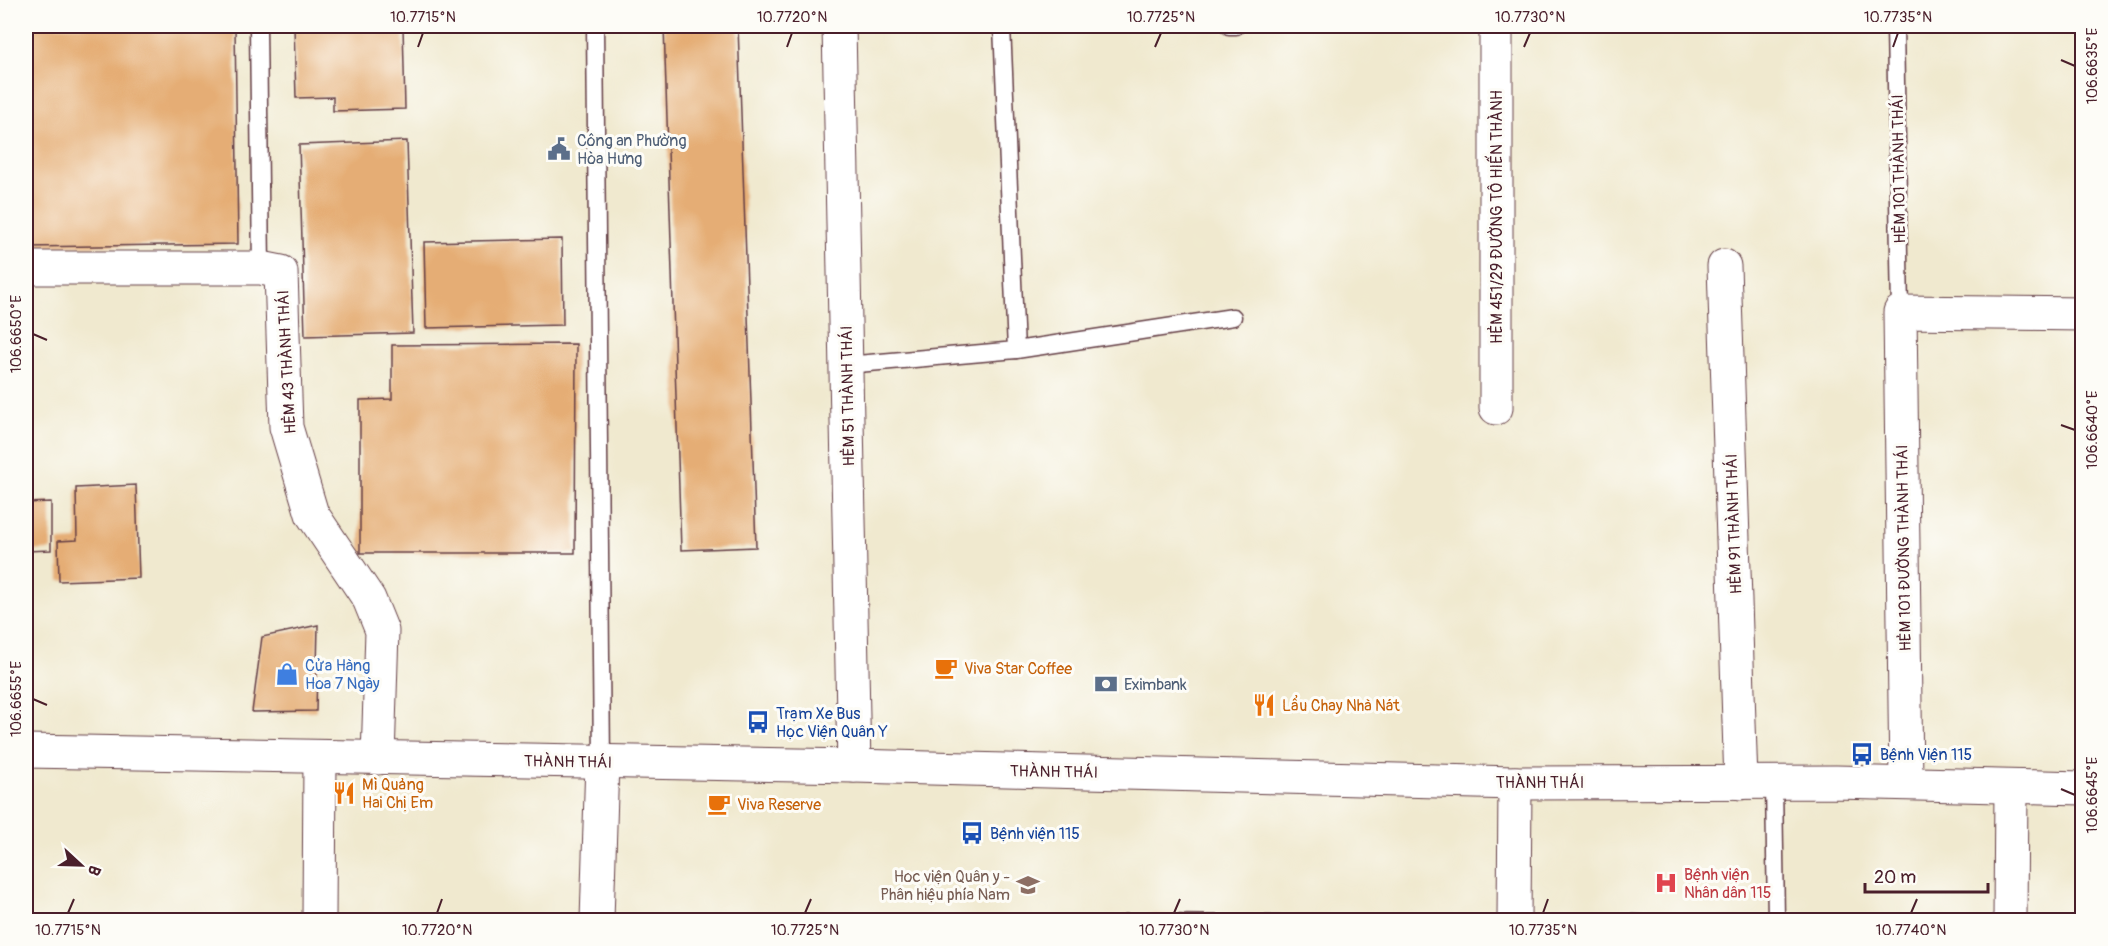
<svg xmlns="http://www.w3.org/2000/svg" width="2108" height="946" viewBox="0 0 2108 946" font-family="Pangolin,sans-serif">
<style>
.building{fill:#e5ad75}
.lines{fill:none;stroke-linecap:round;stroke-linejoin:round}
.service-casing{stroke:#633d44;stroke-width:19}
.minor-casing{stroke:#633d44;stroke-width:35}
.secondary-casing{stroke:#633d44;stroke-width:35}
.service{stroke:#fff;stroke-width:16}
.minor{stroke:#fff;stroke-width:33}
.secondary{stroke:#fff;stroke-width:33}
.ticks{fill:none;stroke:#4a1f2b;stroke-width:2}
.labels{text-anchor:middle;stroke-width:6;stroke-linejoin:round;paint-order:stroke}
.service-label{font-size:16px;fill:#4e5e75;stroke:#fdfcf7;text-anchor:start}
.street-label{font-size:16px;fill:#4a1f2b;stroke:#fdfcf7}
.shop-label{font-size:16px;fill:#366cbe;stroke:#fdfcf7;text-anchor:start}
.food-label{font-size:16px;fill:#c56008;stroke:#fdfcf7;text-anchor:start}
.transit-label{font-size:16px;fill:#164399;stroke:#fdfcf7;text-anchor:start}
.health-label{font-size:16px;fill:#be3a42;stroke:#fdfcf7;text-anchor:start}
.education-label{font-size:16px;fill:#785e54;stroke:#fdfcf7;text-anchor:end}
.neatline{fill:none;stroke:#4a1f2b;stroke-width:2}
.ticks-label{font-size:15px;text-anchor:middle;fill:#4a1f2b}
</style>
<rect width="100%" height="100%" fill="#fdfcf7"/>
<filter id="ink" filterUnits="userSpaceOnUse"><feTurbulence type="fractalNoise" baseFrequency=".0167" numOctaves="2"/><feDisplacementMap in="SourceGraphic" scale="12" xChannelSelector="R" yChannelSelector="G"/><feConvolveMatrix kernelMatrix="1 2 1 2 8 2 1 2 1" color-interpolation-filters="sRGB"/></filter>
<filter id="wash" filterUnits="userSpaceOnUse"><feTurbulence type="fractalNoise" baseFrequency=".008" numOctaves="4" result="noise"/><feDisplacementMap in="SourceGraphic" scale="24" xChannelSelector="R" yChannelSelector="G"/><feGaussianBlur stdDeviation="1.35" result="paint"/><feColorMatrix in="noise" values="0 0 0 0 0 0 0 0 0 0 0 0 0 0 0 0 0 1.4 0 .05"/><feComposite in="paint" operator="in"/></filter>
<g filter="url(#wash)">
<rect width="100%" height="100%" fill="#f0e9cf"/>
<g id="blocks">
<g class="building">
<path d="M26 26H235L238 244 26 247Z"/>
<path d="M294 26H403L405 109 333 111V97L296 98Z"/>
<path d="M664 26H738L756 547 681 550Z"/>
<path d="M407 141 413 333 305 336 299 145Z"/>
<path d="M562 239 563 325 426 328 424 242Z"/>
<path d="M576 344 575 553H360V400L392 399V345Z"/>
<path d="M136 485 139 578 59 581 58 541 77 540 76 488Z"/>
<path d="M51 502V550L26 551V503Z"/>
<path d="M318 625 316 711 252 712 262 637Z"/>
<path d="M1591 913 1743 918V920H1590Z"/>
<path d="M1124 914 1424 917V920H1124Z"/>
</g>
</g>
</g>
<g filter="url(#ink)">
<use href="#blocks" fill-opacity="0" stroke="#633d44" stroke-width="1.5"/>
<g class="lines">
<g class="service-casing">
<g id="service">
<path d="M258 26 261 268"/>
<path d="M595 26 602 762"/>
<path d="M1229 26H1236"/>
<path d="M1895 26 1900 312"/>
<path d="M1016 350 1233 317"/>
<path d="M846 365 1016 350 1002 26"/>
<path d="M1774 782 1776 920"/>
</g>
</g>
<g class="minor-casing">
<g id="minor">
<path d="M839 26 854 766"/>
<path d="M1496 26V408"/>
<path d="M1724 266 1741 783"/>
<path d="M26 268H261L281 272 286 427 312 514 369 599 382 631 378 758"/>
<path d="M1906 783 1900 312 2082 314"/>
<path d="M319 920 320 758"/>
<path d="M597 920 602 762"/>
<path d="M1514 920 1515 783"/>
<path d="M2010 920 2011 787"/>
</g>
</g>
<g class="secondary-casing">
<path id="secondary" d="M26 751 854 766 1515 783 1836 782 2082 788"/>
</g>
<use href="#service" class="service"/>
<use href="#minor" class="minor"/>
<use href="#secondary" class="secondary"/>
</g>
</g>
<path class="ticks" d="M418 47 423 33M787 47 792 33M1155 47 1161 33M1524 47 1530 33M1893 47 1898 33M2061 60 2075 66M33 334 47 340M2061 425 2075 430M33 699 47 705M2061 789 2075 795M68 913 74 899M437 913 442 899M805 913 811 899M1174 913 1180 899M1543 913 1548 899M1911 913 1917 899"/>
<defs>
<g id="civic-bare" transform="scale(1.8)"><path d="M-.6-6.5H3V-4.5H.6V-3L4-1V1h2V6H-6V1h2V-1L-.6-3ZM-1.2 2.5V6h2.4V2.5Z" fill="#5c6f8a" stroke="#fdfcf7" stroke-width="2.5" paint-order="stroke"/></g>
<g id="cafe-bare" transform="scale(1.8)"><path d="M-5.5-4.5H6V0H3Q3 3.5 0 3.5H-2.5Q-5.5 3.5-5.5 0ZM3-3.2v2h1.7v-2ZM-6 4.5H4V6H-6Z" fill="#e8710a" stroke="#fdfcf7" stroke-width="2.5" paint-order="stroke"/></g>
<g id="shop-bare" transform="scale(1.8)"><path d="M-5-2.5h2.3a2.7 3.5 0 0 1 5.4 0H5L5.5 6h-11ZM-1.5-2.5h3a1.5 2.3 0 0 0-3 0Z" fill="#3f7fe0" stroke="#fdfcf7" stroke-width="2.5" paint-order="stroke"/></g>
<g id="bank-bare" transform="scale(1.8)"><path d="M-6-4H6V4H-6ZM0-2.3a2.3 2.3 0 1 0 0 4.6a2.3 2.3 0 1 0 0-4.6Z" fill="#5c6f8a" stroke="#fdfcf7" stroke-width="2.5" paint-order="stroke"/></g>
<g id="restaurant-bare" transform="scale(1.8)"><path d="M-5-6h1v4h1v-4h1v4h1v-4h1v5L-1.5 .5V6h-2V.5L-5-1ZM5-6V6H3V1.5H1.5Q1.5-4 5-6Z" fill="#e8710a" stroke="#fdfcf7" stroke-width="2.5" paint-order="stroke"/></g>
<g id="bus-bare" transform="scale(1.8)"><path d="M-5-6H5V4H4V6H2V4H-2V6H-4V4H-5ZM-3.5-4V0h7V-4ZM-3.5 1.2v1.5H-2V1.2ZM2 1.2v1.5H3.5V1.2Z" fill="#1a4fb4" stroke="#fdfcf7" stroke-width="2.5" paint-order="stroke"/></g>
<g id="hospital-bare" transform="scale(1.8)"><path d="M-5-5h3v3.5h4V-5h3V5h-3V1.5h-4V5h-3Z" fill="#e0444e" stroke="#fdfcf7" stroke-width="2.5" paint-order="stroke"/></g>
<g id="university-bare" transform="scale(1.8)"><path d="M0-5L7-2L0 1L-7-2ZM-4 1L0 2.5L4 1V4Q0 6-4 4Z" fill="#8d6e63" stroke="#fdfcf7" stroke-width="2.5" paint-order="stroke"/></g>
</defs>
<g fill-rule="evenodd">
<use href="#civic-bare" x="559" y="149"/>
<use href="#cafe-bare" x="946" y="668"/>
<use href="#shop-bare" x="287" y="674"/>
<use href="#bank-bare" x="1106" y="684"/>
<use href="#restaurant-bare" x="1264" y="705"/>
<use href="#bus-bare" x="758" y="722"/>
<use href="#bus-bare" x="1862" y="754"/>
<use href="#restaurant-bare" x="344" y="793"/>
<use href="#cafe-bare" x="719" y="804"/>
<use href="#bus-bare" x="972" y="833"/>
<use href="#hospital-bare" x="1666" y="883"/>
<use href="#university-bare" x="1028" y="885"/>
</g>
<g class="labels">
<g class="service-label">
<text x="577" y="146">Công an Phường<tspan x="577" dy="18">Hòa Hưng</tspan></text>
<text x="1124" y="690">Eximbank</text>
</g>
<g class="street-label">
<text transform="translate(1898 169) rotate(-91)" y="6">HẺM 101 THÀNH THÁI</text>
<text transform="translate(1496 217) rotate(-90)" y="6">HẺM 451/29 ĐƯỜNG TÔ HIẾN THÀNH</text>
<text transform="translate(286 362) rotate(-93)" y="6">HẺM 43 THÀNH THÁI</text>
<text transform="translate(847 396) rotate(-91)" y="6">HẺM 51 THÀNH THÁI</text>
<text transform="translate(1733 524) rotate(-92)" y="6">HẺM 91 THÀNH THÁI</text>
<text transform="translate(1903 548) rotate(-91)" y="6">HẺM 101 ĐƯỜNG THÀNH THÁI</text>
<text transform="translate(568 761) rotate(1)" y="6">THÀNH THÁI</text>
<text transform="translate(1054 771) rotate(1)" y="6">THÀNH THÁI</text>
<text x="1540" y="788">THÀNH THÁI</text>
</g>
<g class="shop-label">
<text x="305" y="671">Cửa Hàng<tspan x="305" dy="18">Hoa 7 Ngày</tspan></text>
</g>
<g class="food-label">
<text x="964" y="674">Viva Star Coffee</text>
<text x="1282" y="711">Lẩu Chay Nhà Nát</text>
<text x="362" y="790">Mì Quảng<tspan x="362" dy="18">Hai Chị Em</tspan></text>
<text x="737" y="810">Viva Reserve</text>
</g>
<g class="transit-label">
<text x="776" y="719">Trạm Xe Bus<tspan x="776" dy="18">Học Viện Quân Y</tspan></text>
<text x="1880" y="760">Bệnh Viện 115</text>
<text x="990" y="839">Bệnh viện 115</text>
</g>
<g class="health-label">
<text x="1684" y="880">Bệnh viện<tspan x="1684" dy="18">Nhân dân 115</tspan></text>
</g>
<g class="education-label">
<text x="1010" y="882">Hoc viện Quân y -<tspan x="1010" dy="18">Phân hiệu phía Nam</tspan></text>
</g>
</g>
<rect width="2108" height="946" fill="none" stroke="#fdfcf7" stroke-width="66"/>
<g transform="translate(81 865) rotate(112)" stroke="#fdfcf7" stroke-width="4.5" paint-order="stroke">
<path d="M0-4.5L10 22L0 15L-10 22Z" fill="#4a1f2b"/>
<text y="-9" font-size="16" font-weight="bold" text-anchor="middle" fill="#4a1f2b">B</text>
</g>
<path d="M1865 883v9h123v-9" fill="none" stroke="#4a1f2b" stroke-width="3"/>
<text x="1874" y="883" font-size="18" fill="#4a1f2b" stroke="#fdfcf7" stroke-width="4.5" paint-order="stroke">20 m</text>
<rect x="33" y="33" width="2042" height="880" class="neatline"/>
<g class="ticks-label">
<text x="423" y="22">10.7715°N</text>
<text x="792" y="22">10.7720°N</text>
<text x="1161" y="22">10.7725°N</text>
<text x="1530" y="22">10.7730°N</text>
<text x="1898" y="22">10.7735°N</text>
<text transform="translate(2092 66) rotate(-90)" y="5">106.6635°E</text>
<text transform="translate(16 334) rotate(-90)" y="5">106.6650°E</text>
<text transform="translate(2092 430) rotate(-90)" y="5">106.6640°E</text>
<text transform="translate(16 699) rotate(-90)" y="5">106.6655°E</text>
<text transform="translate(2092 795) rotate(-90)" y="5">106.6645°E</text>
<text x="68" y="935">10.7715°N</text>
<text x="437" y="935">10.7720°N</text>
<text x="805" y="935">10.7725°N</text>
<text x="1174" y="935">10.7730°N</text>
<text x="1543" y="935">10.7735°N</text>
<text x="1911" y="935">10.7740°N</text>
</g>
</svg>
